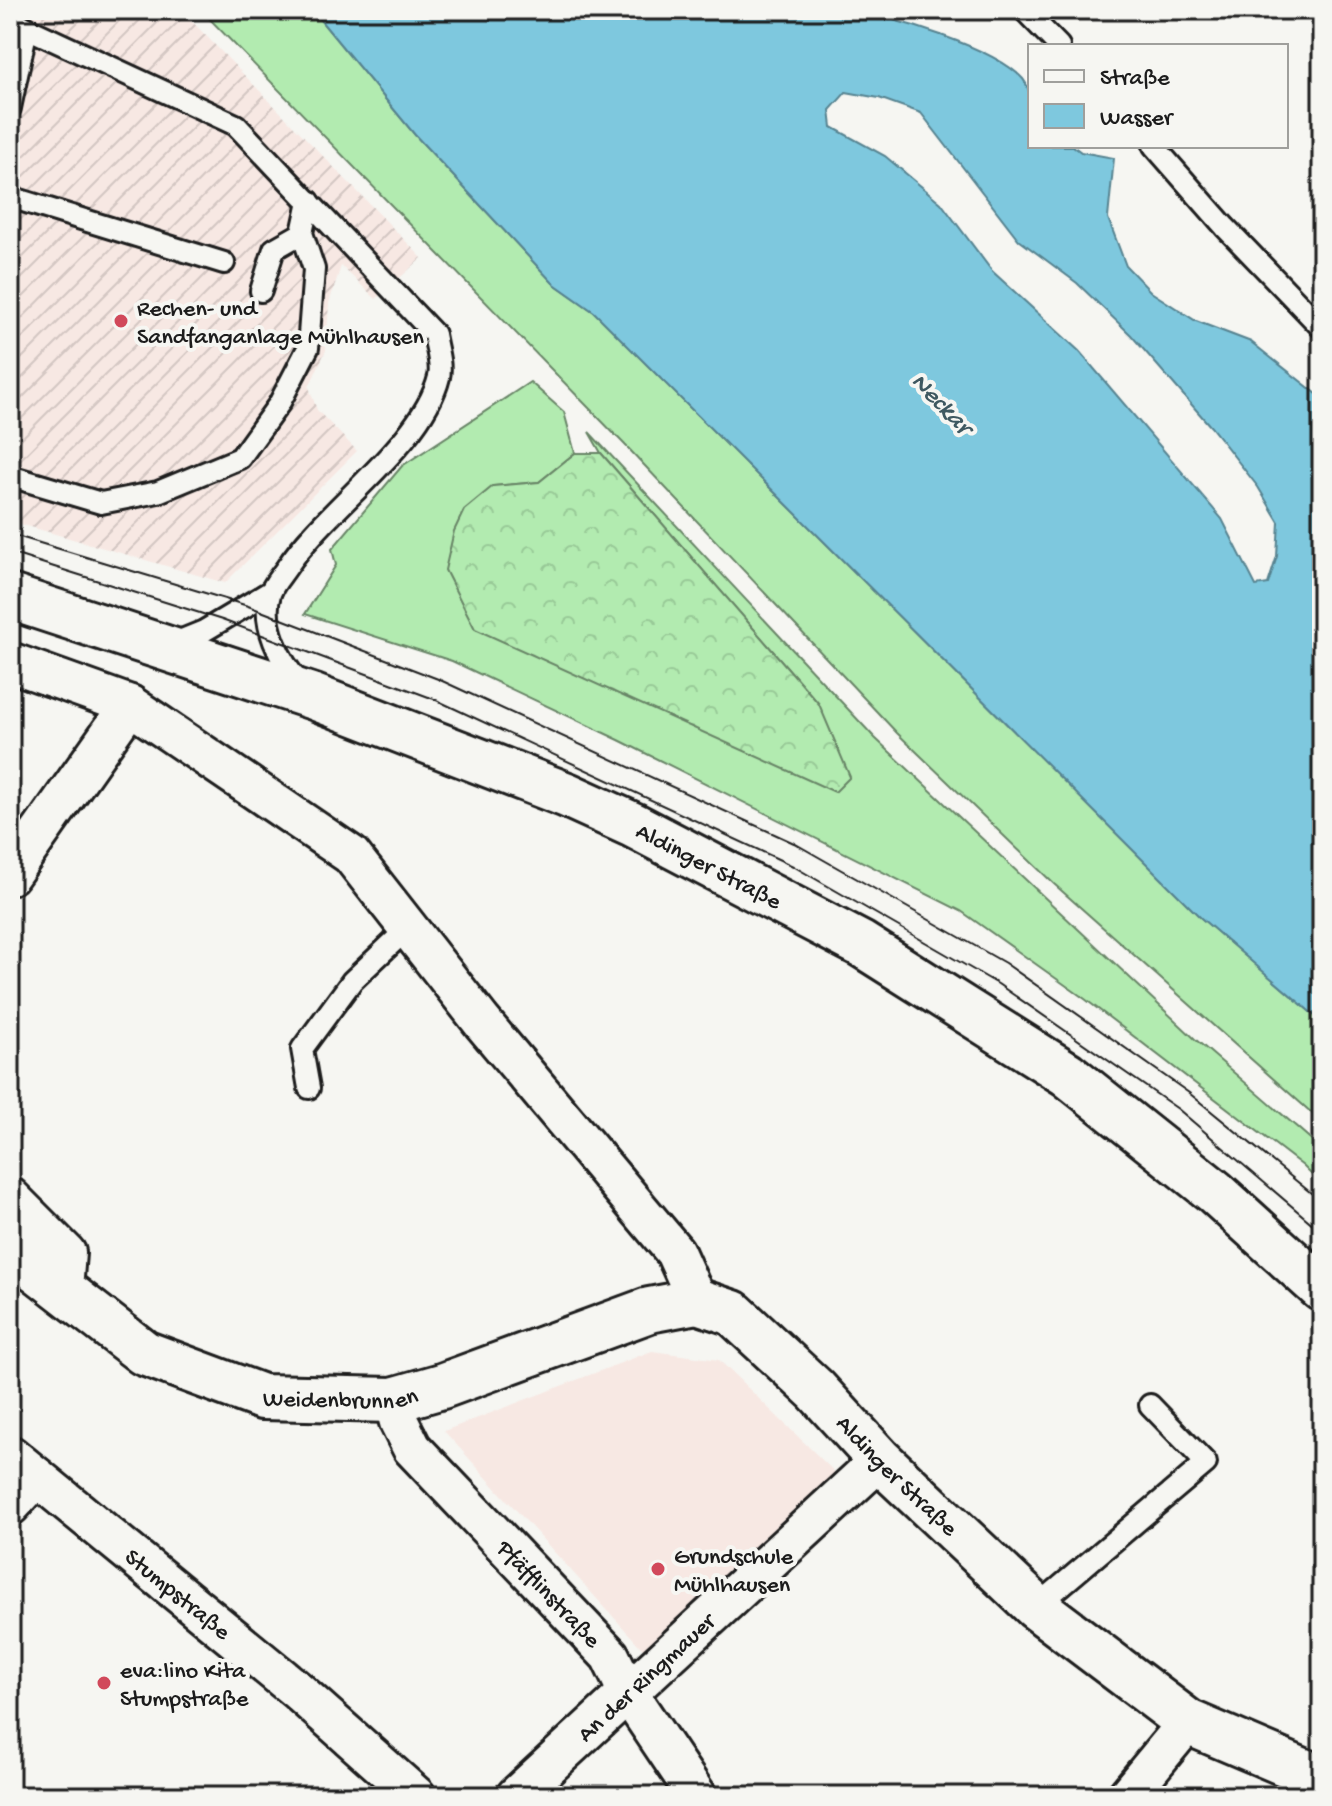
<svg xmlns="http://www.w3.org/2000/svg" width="1332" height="1806" viewBox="0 0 1332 1806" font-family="'Gochi Hand',sans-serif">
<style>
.built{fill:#f7e8e3}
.industrial{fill:url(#industrial-furrows)}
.grass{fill:#b2ebb0;stroke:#678466;stroke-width:2}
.forest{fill:url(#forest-crowns);stroke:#678466;stroke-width:2}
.water{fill:#7ec8de;stroke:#578390;stroke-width:2;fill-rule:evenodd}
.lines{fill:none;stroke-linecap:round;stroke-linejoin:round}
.lane-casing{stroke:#1c1c1c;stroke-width:26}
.street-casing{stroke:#1c1c1c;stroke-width:44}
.secondary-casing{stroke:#1c1c1c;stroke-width:50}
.lane{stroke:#f6f6f2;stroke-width:20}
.street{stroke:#f6f6f2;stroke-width:38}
.secondary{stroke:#f6f6f2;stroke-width:44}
.tram{stroke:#1c1c1c;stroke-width:2}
.poi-dot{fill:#d1495b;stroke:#f6f6f2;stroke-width:3}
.labels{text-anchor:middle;stroke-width:8;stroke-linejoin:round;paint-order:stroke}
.poi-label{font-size:24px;fill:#1c1c1c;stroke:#f6f6f2;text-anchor:start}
.street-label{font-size:24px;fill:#1c1c1c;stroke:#f6f6f2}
.water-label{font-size:26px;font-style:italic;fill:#3e5860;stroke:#f6f6f2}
</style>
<defs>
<pattern id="industrial-furrows" width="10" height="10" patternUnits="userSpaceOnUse" patternTransform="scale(2)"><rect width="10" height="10" fill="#f7e8e3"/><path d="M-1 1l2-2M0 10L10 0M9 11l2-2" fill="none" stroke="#d3c6c2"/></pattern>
<pattern id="forest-crowns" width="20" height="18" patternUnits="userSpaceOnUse" patternTransform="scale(2)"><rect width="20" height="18" fill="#b2ebb0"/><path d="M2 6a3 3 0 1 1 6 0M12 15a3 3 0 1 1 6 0" fill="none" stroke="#98c997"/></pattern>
</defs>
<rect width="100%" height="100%" fill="#f6f6f2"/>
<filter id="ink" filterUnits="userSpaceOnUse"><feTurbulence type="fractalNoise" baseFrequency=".0125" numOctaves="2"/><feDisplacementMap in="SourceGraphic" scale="16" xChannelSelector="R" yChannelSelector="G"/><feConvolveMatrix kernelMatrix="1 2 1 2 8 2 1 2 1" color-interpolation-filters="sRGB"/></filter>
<g filter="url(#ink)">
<path class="built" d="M652 1351 719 1360 845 1482 649 1656 444 1431Z"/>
<path class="industrial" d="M10 10H181L422 258 376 299 341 266 329 303 326 350 309 387 317 410 357 451 225 583 10 521Z"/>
<g class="grass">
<path d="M201 10H312L415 135 553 283 594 312 1201 918 1322 1022V1122L1054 884 897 733 628 448Z"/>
<path d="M530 382 564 412 575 453 539 482 493 486 819 704 601 453 589 432 875 738 1195 1039 1322 1149V1185L1303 1166 1085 999 961 911 619 740 452 661 305 614 336 565 332 549 402 466Z"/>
</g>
<path class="forest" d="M575 453H601L819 704 850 777 835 792 475 629 445 570 454 531 464 510 493 486 539 482Z"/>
<path class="water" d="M312 10H753C784 14 815 6 846 10 888 15 996 48 1023 79 1036 95 1030 127 1030 146H1073L1081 152 1114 158 1108 218 1126 266 1151 292 1196 321 1251 342 1322 398V1022L1201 918 594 312 553 283 415 135ZM846 92 879 98 921 113 1019 240 1077 283 1131 335 1211 427 1258 487 1279 522 1277 556 1268 584 1256 586 1222 519 1079 351 992 271 941 203 885 156 832 127 830 110Z"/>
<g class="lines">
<g class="lane-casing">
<g id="lane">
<path d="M1024 10 1059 46"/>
<path d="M10 18 27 28 10 108"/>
<path d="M27 28 236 125 434 334C436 347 442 365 439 377 423 443 325 509 287 567 281 576 273 584 270 594 261 624 280 662 300 683"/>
<path d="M1154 146 1225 227 1322 328"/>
<path d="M10 197 224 263"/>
<path d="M261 291 274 249 302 233"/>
<path d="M10 476 101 503 158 492 240 458 279 404 308 348 314 269 302 233 309 201"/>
<path d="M172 644 204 631 271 591"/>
<path d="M309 1088 302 1049 352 981 408 928"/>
<path d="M1036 1607 1206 1463 1150 1405"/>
</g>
</g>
<g class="street-casing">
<g id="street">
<path d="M10 662 130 705 351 855 482 1022 675 1252 697 1301"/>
<path d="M10 875 130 705"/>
<path d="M10 1197 66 1253 63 1289"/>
<path id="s1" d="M393 1400 399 1422 412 1448 610 1656 628 1693 697 1796"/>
<path id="s2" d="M10 1455 298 1691 416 1796"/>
<path d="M10 1506 37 1477"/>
<path id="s3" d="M516 1796 880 1460"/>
<path d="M1127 1796 1188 1722"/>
</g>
</g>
<g class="secondary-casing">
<g id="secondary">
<path id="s4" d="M10 597 314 697 567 795 633 825 861 944 1067 1074 1215 1192 1322 1289"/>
<path id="s5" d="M10 1249 144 1353 262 1397 393 1400 442 1386 649 1310 697 1301 733 1313 816 1390 880 1460 1036 1607 1188 1722 1322 1779"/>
</g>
</g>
<use href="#lane" class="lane"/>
<use href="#street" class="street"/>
<use href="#secondary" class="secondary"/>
<g class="tram">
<path d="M10 534 248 606 438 679 794 843 1005 963 1189 1093 1322 1202"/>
<path d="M10 553 222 620 434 699 793 866 998 984 1178 1109 1322 1232"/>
</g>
</g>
</g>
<g class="poi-dot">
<circle cx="121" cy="321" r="8"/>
<circle cx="658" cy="1569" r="8"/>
<circle cx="104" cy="1683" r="8"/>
</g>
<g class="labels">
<g class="poi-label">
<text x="137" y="315">Rechen- und<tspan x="137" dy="28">Sandfanganlage Mühlhausen</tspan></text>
<text x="674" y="1563">Grundschule<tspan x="674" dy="28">Mühlhausen</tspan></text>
<text x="120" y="1677">eva:lino Kita<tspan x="120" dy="28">Stumpstraße</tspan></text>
</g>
<g class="street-label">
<text dy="8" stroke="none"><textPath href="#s4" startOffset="750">Aldinger Straße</textPath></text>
<text dy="8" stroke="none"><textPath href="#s5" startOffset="374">Weidenbrunnen</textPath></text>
<text dy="8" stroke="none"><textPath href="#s5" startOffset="1016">Aldinger Straße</textPath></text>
<text dy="8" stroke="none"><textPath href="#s2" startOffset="218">Stumpstraße</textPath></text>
<text dy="8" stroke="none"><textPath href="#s1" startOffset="252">Pfäfflinstraße</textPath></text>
<text dy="8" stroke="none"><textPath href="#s3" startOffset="176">An der Ringmauer</textPath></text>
</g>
<g class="water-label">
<text transform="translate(943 402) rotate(46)" y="9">Neckar</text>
</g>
</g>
<rect width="1332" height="1806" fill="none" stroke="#f6f6f2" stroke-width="40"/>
<rect x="20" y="20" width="1292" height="1766" fill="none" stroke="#1c1c1c" stroke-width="3" filter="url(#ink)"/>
<rect x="1028" y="44" width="260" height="104" fill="#f6f6f2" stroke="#9f9f9c" stroke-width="2"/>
<rect x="1044" y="70" width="40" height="12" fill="#f6f6f2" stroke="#9f9f9c" stroke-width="2"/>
<text x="1100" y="84" font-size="24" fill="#1c1c1c">Straße</text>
<rect x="1044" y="104" width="40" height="24" fill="#7ec8de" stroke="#9f9f9c" stroke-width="2"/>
<text x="1100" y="124" font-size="24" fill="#1c1c1c">Wasser</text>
</svg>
